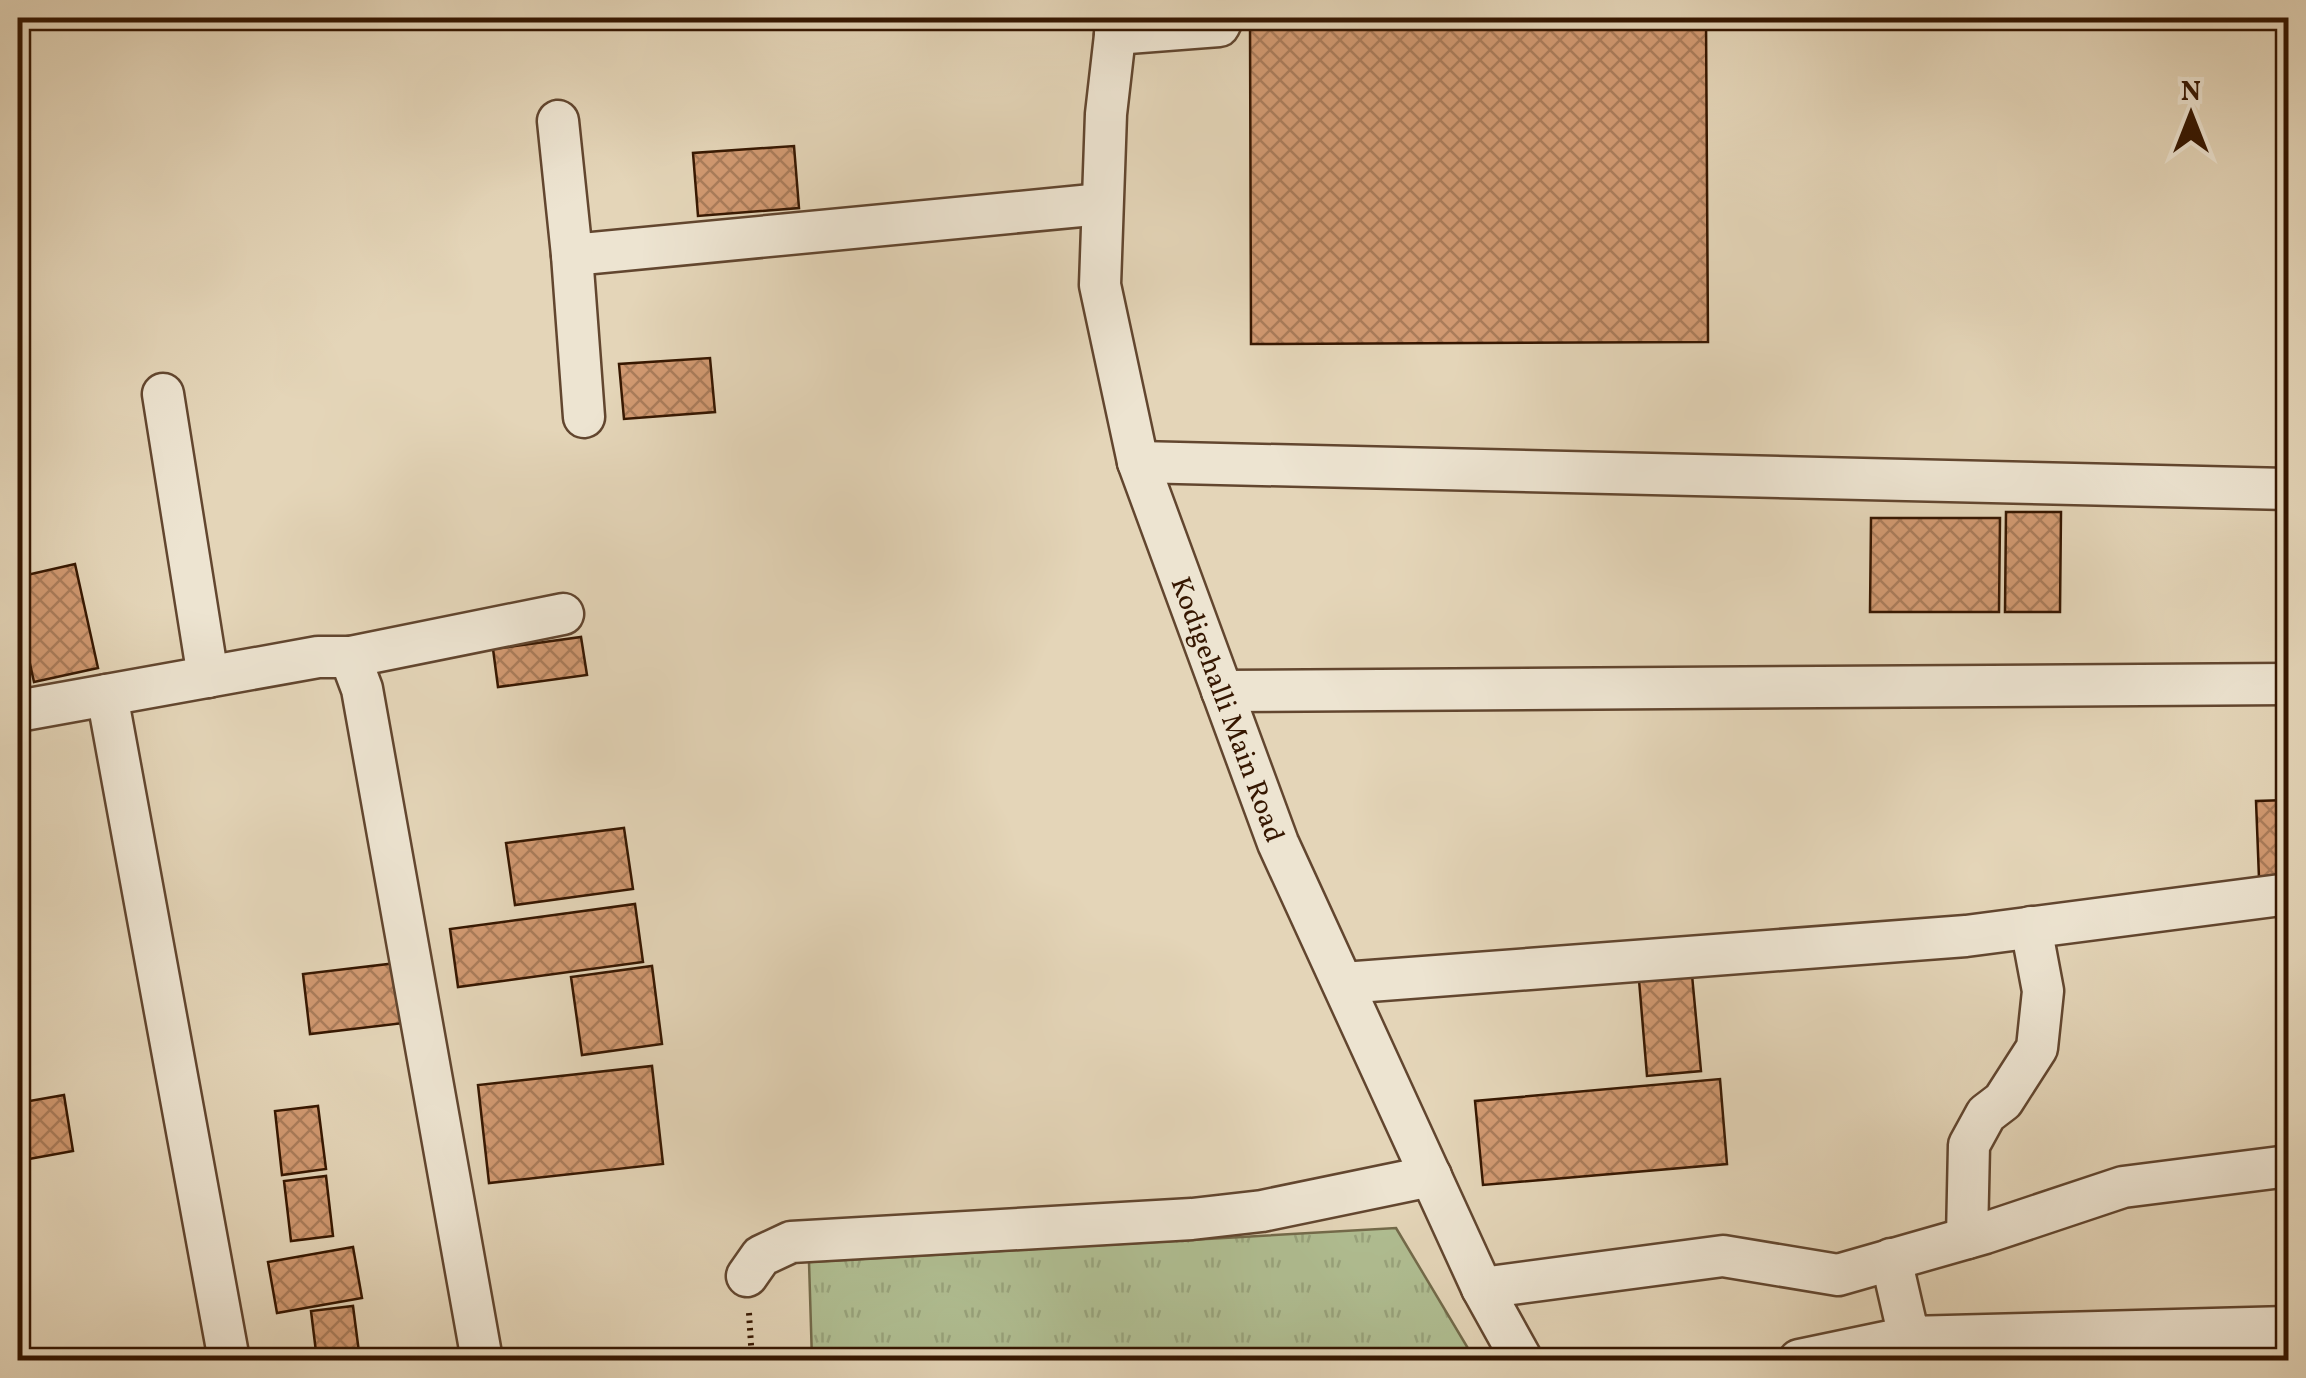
<svg xmlns="http://www.w3.org/2000/svg" width="2306" height="1378" viewBox="0 0 2306 1378" font-family="Vollkorn,serif">
<style>
.grass{fill:url(#grass-tufts);stroke:#736a4a;stroke-width:2.5}
.building{fill:url(#building-cross-hatch);stroke:#361701;stroke-width:2.5}
.lines{fill:none;stroke-linecap:round;stroke-linejoin:round}
.minor-casing{stroke:#62462f;stroke-width:45}
.path{stroke:#361701;stroke-width:6;stroke-dasharray:2.5 5;stroke-linecap:butt}
.minor{stroke:#ede4d1;stroke-width:40}
.labels{text-anchor:middle;stroke-width:8;stroke-linejoin:round;paint-order:stroke}
.street-label{font-size:28px;fill:#361701;stroke:#ede4d1}
</style>
<defs>
<pattern id="grass-tufts" width="24" height="20" patternUnits="userSpaceOnUse" patternTransform="scale(2.5)"><rect width="24" height="20" fill="#b0be92"/><path d="M3 7l-1-3M5 7V3M7 7l1-3M15 17l-1-3M17 17v-4M19 17l1-3" fill="none" stroke="#98a37c"/></pattern>
<pattern id="building-cross-hatch" width="8" height="8" patternUnits="userSpaceOnUse" patternTransform="scale(2.5)"><rect width="8" height="8" fill="#d19971"/><path d="M0 0l8 8M0 8l8-8" fill="none" stroke="#aa7c5a"/></pattern>
</defs>
<rect width="100%" height="100%" fill="#e4d5b8"/>
<filter id="stains"><feTurbulence type="fractalNoise" baseFrequency=".002" numOctaves="4"/><feColorMatrix values="0 0 0 0 .2 0 0 0 0 .09 0 0 0 0 .02 0 0 0 .5 -.17"/></filter>
<radialGradient id="worn" r=".72"><stop offset=".6" stop-color="#630" stop-opacity="0"/><stop offset="1" stop-color="#630" stop-opacity=".3"/></radialGradient>
<path class="grass" d="M1396 1228 1475 1360H812L809 1262Z"/>
<g class="building">
<path d="M1250 18H1706L1708 342 1251 344Z"/>
<path d="M794 146 799 208 698 216 693 153Z"/>
<path d="M710 358 715 412 624 419 619 364Z"/>
<path d="M2006 512H2061L2060 612H2005Z"/>
<path d="M1871 518H2000L1999 612H1870Z"/>
<path d="M75 564 98 668 34 682 18 610V577Z"/>
<path d="M581 637 587 675 498 687 493 649Z"/>
<path d="M2288 800V877L2259 878 2256 801Z"/>
<path d="M624 828 633 889 515 905 506 843Z"/>
<path d="M635 904 643 962 458 987 450 929Z"/>
<path d="M397 963 404 1023 310 1034 303 974Z"/>
<path d="M652 966 662 1044 582 1055 571 977Z"/>
<path d="M1692 975 1701 1071 1647 1076 1639 980Z"/>
<path d="M652 1066 663 1164 489 1183 478 1085Z"/>
<path d="M1720 1079 1727 1164 1483 1185 1475 1101Z"/>
<path d="M64 1095 73 1151 18 1161V1103Z"/>
<path d="M318 1106 326 1169 282 1175 275 1111Z"/>
<path d="M326 1176 333 1236 291 1241 284 1181Z"/>
<path d="M353 1247 362 1298 277 1313 268 1262Z"/>
<path d="M353 1306 360 1360H317L311 1311Z"/>
</g>
<g class="lines">
<g class="minor-casing">
<g id="minor">
<path id="s1" d="M1117 18 1106 114 1100 285 1138 462 1278 843 1482 1288 1522 1360"/>
<path d="M1115 34 1219 26 1223 18"/>
<path d="M558 121 572 255 1102 204"/>
<path d="M572 255 584 417"/>
<path d="M163 394 208 677"/>
<path d="M1138 462 2288 489"/>
<path d="M350 657 563 614"/>
<path d="M1222 691 2288 684"/>
<path d="M107 695 229 1360"/>
<path d="M18 711 318 657H350L362 689 482 1360"/>
<path d="M1343 983 1966 936 2288 894"/>
<path d="M1967 1238 1969 1145 1986 1114 2003 1101 2037 1048 2043 991 2031 927"/>
<path d="M1891 1259 1909 1337 2288 1327"/>
<path d="M747 1276 761 1256 791 1242 1192 1219 1262 1211 1431 1176"/>
<path d="M1482 1288 1723 1256 1838 1275 1985 1233 2123 1187 2288 1166"/>
<path d="M1799 1360 1909 1337"/>
</g>
</g>
<path class="path" d="M749 1313 752 1360"/>
<use href="#minor" class="minor"/>
</g>
<g class="labels">
<g class="street-label">
<text dy="10" stroke="none"><textPath href="#s1" startOffset="712">Kodigehalli Main Road</textPath></text>
</g>
</g>
<rect width="2306" height="1378" fill="none" stroke="#e4d5b8" stroke-width="60"/>
<rect x="20" y="20" width="2266" height="1338" fill="none" stroke="#361701" stroke-width="5"/>
<rect x="30" y="30" width="2246" height="1318" fill="none" stroke="#361701" stroke-width="2.5"/>
<g transform="translate(2191 115)" stroke="#ede4d1" stroke-width="8" paint-order="stroke">
<path d="M0-8L18 38L0 25L-18 38Z" fill="#361701"/>
<text y="-15" font-size="28" font-weight="bold" text-anchor="middle" fill="#361701">N</text>
</g>
<rect width="100%" height="100%" filter="url(#stains)"/>
<rect width="100%" height="100%" fill="url(#worn)"/>
</svg>
